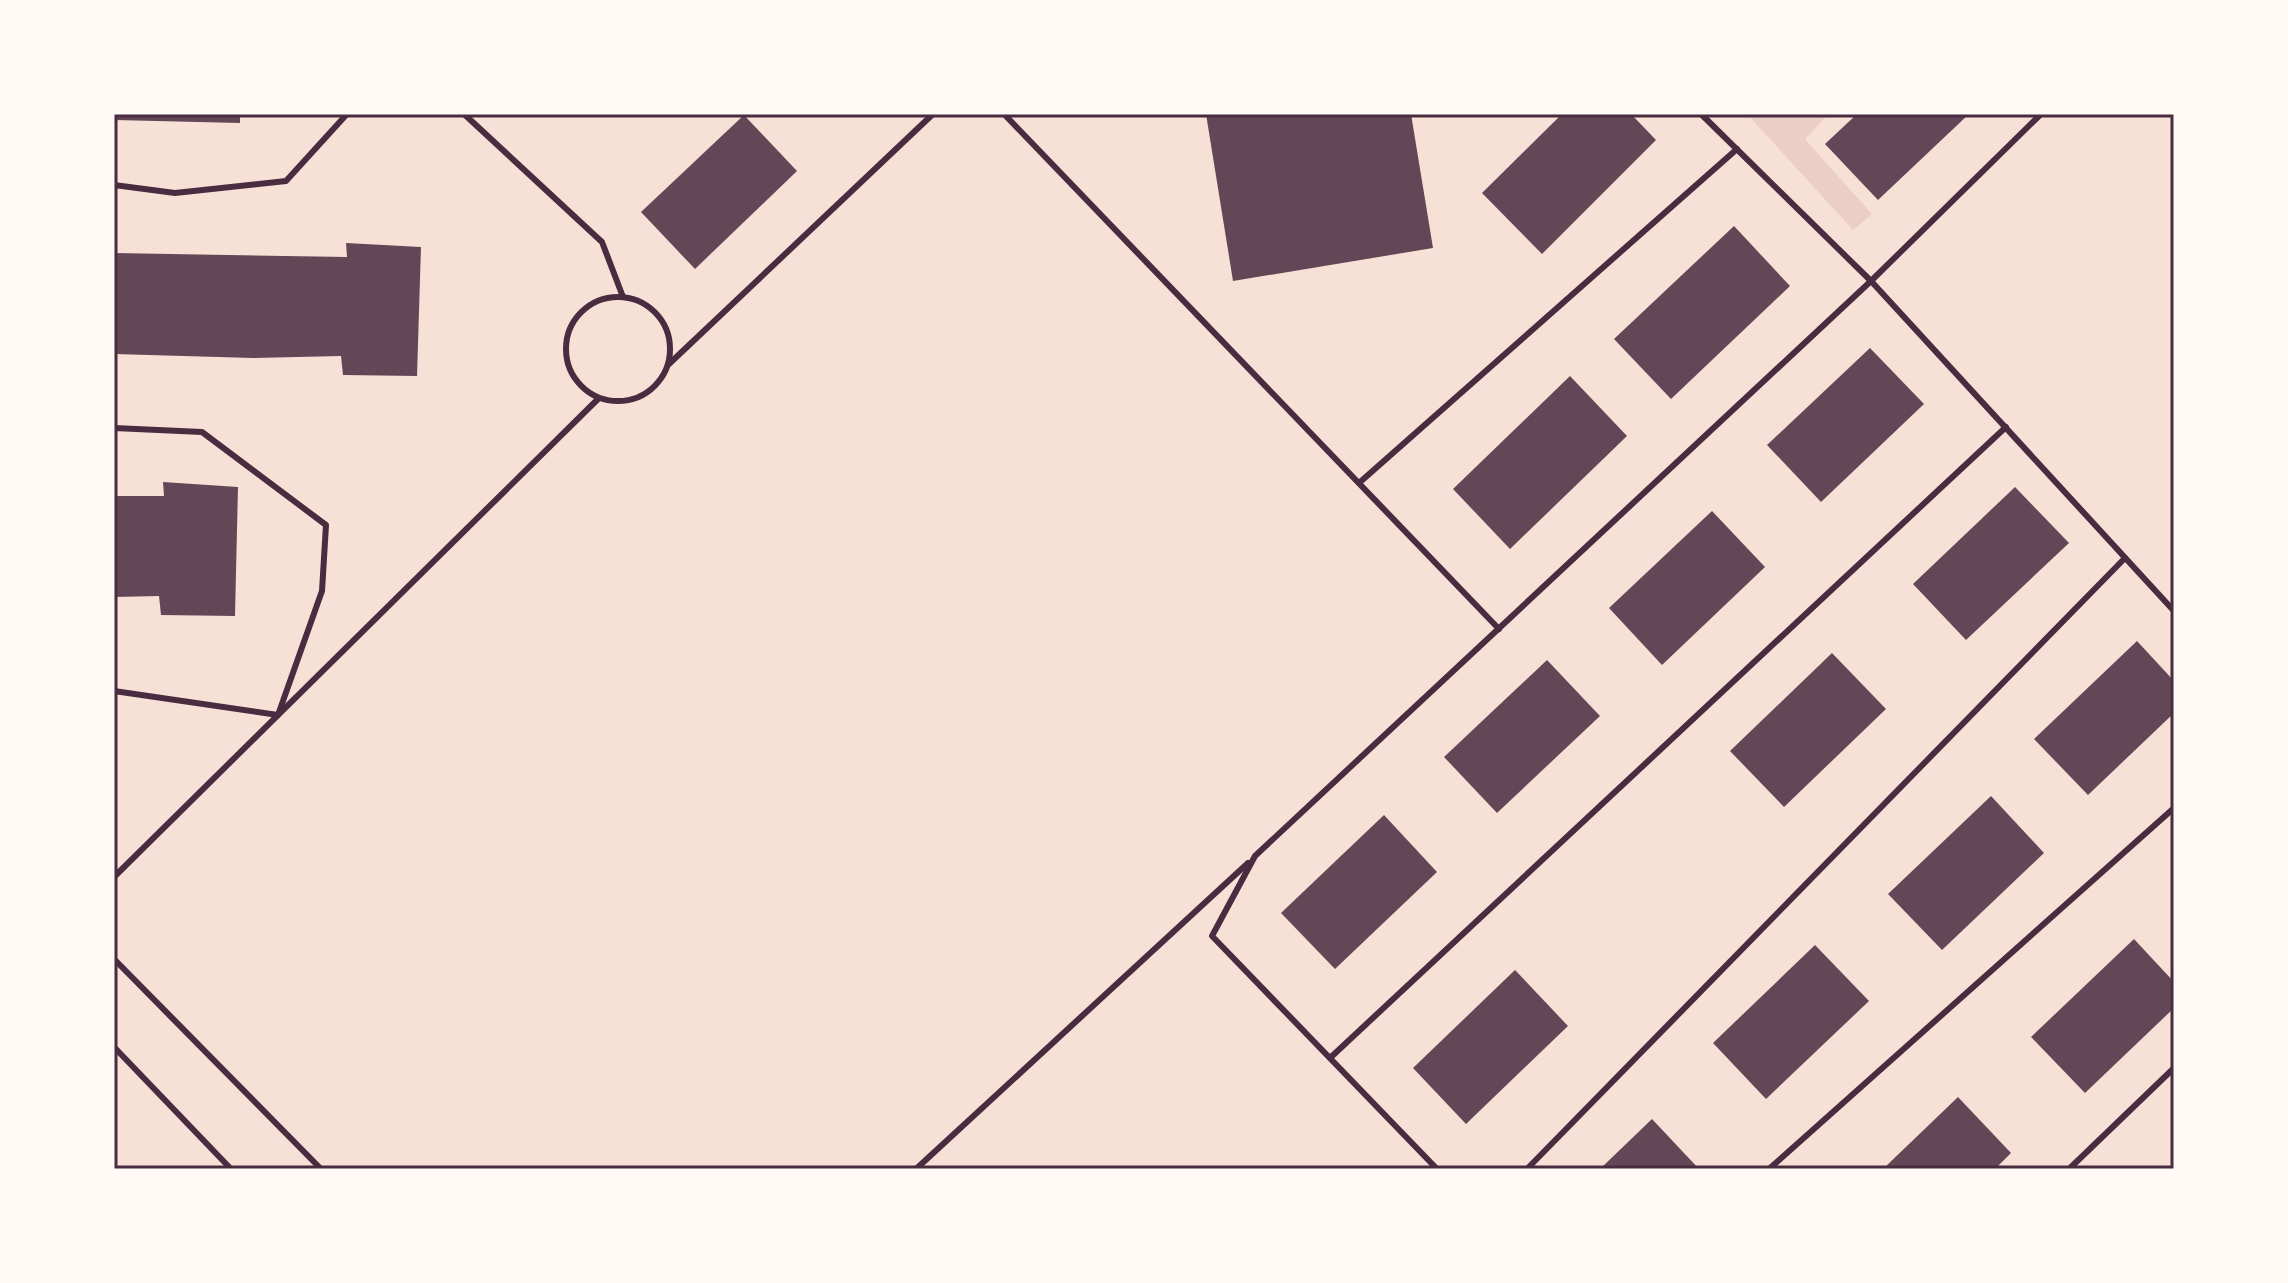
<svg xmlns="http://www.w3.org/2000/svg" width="2288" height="1283" viewBox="0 0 2288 1283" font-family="'Playfair Display',serif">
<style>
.green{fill:#ebcfc5}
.building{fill:#644757}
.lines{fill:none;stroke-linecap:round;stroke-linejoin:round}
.service{stroke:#4a2c40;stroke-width:6}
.neatline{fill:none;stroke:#4a2c40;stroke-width:3}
</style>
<rect width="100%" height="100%" fill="#f7e1d7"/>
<path class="green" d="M1747 114H1829L1805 139 1872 214 1853 230Z"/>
<g class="building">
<path d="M114 114H240V123L114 120Z"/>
<path d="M1206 114H1411L1433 248 1233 281Z"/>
<path d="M1562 114H1631L1656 140 1542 254 1482 193Z"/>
<path d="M1857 114H1969L1878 200 1825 144Z"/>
<path d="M744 115 797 171 695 269 641 212Z"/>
<path d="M1734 226 1790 286 1671 399 1614 339Z"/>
<path d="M346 243 421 247 417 376 343 375 341 356 253 358 114 354V253L347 257Z"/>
<path d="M1870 348 1924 404 1821 502 1767 445Z"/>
<path d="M1570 376 1627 436 1510 549 1453 489Z"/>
<path d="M163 482 238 487 235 616 161 615 159 596 114 597V496H164Z"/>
<path d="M2015 487 2069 543 1966 640 1913 584Z"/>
<path d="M1712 511 1765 567 1662 665 1609 608Z"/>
<path d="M2137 641 2174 681V713L2088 795 2034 739Z"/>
<path d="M1832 653 1886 709 1784 807 1730 751Z"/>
<path d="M1547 660 1600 716 1497 813 1444 757Z"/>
<path d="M1991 796 2044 853 1942 950 1888 894Z"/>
<path d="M1384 815 1437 872 1335 969 1281 913Z"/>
<path d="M2134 939 2174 982V1008L2085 1093 2031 1037Z"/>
<path d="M1815 945 1869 1001 1766 1099 1713 1043Z"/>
<path d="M1515 970 1568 1026 1466 1124 1413 1068Z"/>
<path d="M1958 1097 2011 1153 1995 1169H1883Z"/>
<path d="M1652 1119 1699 1169H1600Z"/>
</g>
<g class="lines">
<g class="service">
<path d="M464 114 602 242 623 297"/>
<path d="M1004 114 1499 629"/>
<path d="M1701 114 1871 281 2041 114"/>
<path d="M114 185 175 193 286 181 347 114"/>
<circle cx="618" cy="349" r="52"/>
<path d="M669 364 933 114"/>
<path d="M114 428 202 432 326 525 322 591 278 715 114 691"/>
<path d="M1359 483 1737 149"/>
<path d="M114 877 598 399"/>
<path d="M114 959 321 1169"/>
<path d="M114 1047 231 1169"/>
<path d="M1330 1058 2006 427"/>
<path d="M916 1169 1248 863"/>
<path d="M1437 1169 1212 936 1255 856 1871 281 2174 611"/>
<path d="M1527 1169 2125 558"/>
<path d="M1769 1169 2174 808"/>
<path d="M2069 1169 2174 1068"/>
</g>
</g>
<rect width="2288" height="1283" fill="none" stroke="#fffaf5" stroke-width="232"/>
<rect x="116" y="116" width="2056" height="1051" class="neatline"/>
</svg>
